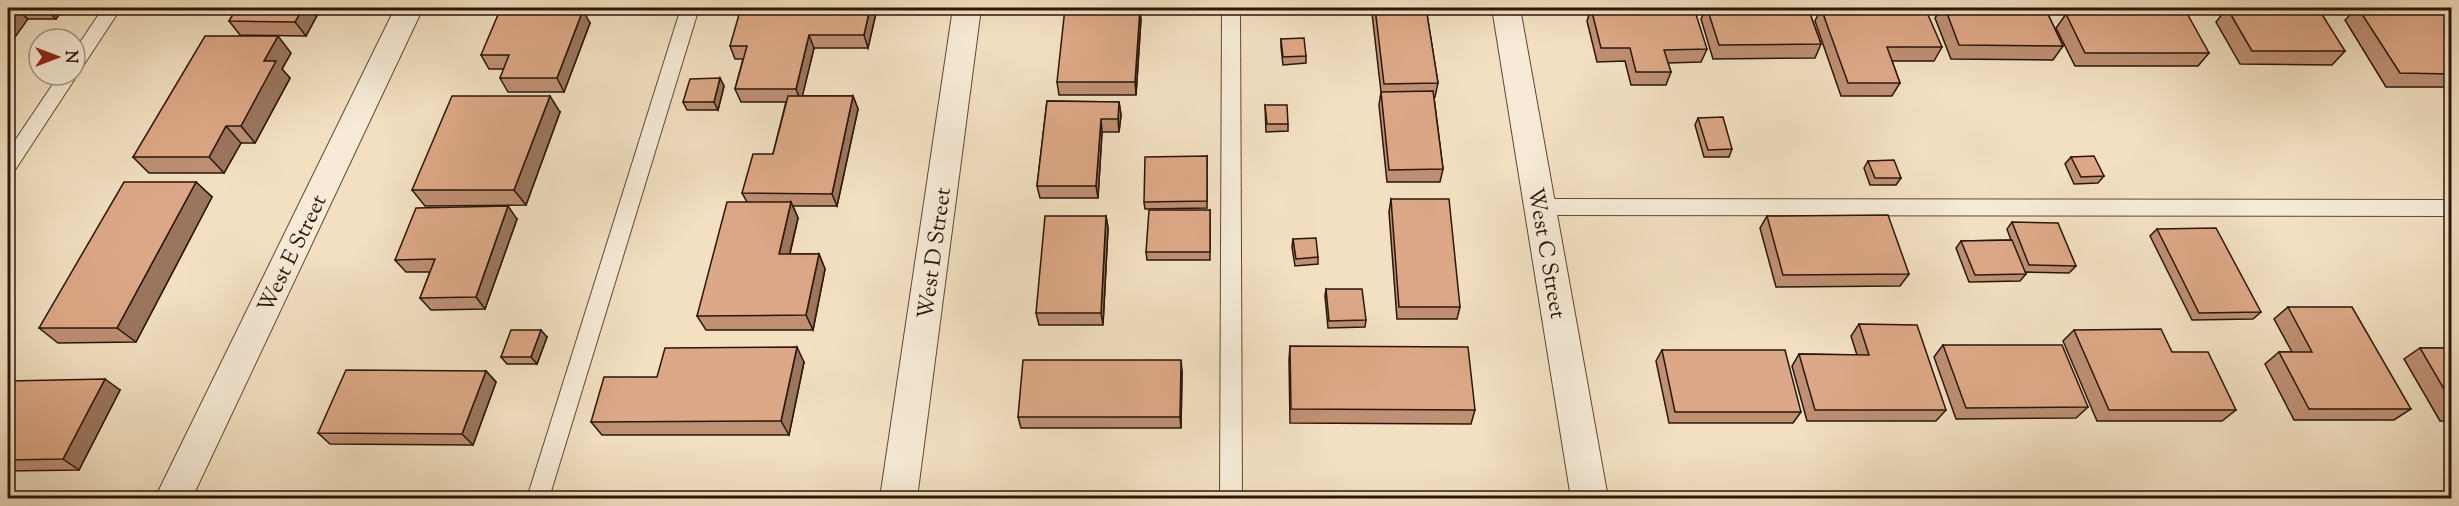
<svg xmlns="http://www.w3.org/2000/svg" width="2459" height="506" viewBox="0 0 2459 506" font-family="'Sorts Mill Goudy',serif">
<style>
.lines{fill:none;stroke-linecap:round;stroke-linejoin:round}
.lane-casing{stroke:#5d4838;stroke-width:2}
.street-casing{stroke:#5d4838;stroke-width:2}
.lane{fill:#f7ebd7;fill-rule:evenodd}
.street{fill:#f7ebd7;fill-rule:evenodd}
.wall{fill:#be9074;stroke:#2b160a;stroke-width:1.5}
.shaded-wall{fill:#9b765e;stroke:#2b160a;stroke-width:1.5}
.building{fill:#dda887;stroke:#2b160a;stroke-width:1.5}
.labels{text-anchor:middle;stroke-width:6;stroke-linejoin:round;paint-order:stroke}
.street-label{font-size:22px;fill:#2b160a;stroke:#f7ebd7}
</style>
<rect width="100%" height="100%" fill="#f2e0c1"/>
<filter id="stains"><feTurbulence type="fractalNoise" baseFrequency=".00333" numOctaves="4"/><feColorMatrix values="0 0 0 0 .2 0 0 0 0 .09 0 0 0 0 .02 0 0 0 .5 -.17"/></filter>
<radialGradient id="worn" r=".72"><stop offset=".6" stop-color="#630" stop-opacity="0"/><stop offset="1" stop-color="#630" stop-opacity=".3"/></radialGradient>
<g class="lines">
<g class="lane-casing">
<g id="lane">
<path d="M103 8H121L81 69 75 71V50Z"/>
<path d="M681 8H699L549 498H527Z"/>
<path d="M1222 8H1240L1242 498H1220Z"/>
<path d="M75 72 77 75 74 80 15 170 8 172V151L59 75H75Z"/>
<path d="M1540 199 2452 200V216L1540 215 1533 212 1530 207 1533 202Z"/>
</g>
</g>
<g class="street-casing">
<g id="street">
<path d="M395 8H423L192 498H155Z"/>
<path d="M953 8H981L917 498H880Z"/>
<path d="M1492 8H1520L1608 498H1571Z"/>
</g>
</g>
<use href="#lane" class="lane"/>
<use href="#street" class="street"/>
</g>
<g class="wall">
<path d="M8 8H64L56 19H28Z"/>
<path d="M237 8H321L306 36 240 35 229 21Z"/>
<path d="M1373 8H1426L1438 83 1435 97H1434L1443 169 1440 182H1387L1379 105 1381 92 1372 13Z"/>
<path d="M1591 8 1707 49 1701 62 1668 63 1671 72 1666 85H1631L1625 61 1597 62 1587 21Z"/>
<path d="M1706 8H1808L1821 44 1815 58 1713 59 1701 19Z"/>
<path d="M1821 8 1942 47 1934 61H1892L1900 83 1892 96H1841L1815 21Z"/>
<path d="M1942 8H2045L2063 46 2053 60 1951 59 1935 18Z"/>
<path d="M2105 8 2209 53 2198 66H2075L2056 28 2066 14H2100Z"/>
<path d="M2227 8 2345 51 2332 65 2240 64 2216 22Z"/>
<path d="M2357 8H2451V87H2386L2345 20Z"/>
<path d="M815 11 876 13 868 48H814L802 96H853L858 109 837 206H793L798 218 790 254H819L825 269 813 330H706L697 316 747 202 742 193 773 154 786 102H741L735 89 743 59H735L730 46Z"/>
<path d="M1141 19 1136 95H1059L1057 82Z"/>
<path d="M590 23 564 92H508L500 78 504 69H489L481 55Z"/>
<path d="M1281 39 1306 56V63L1283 65 1281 47Z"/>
<path d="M291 53 282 69 290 78 255 143H241L224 173H149L133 157Z"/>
<path d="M720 78 724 86 718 110H687L683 102Z"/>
<path d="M1047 101 1119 102 1121 115 1119 132H1102L1098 198H1040L1037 186Z"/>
<path d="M1265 105 1288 124V131L1266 132Z"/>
<path d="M560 112 526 205 425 206 412 190Z"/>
<path d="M1698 118 1732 149 1729 157H1704L1695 125Z"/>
<path d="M1207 156V208L1145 209 1144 202Z"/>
<path d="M2071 157 2104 176 2098 183 2074 184 2065 164Z"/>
<path d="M1868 161 1901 178 1896 185H1870L1864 168Z"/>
<path d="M196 182 212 197 136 342 58 343 39 328Z"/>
<path d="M1391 199 1460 307 1457 319H1397L1389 212Z"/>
<path d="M1210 210V260H1147L1146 252Z"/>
<path d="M1106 216 1108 228 1103 325H1039L1036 313Z"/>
<path d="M1767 216 1909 274 1900 286 1776 287 1760 228Z"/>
<path d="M517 219 485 309 431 310 420 298 430 272H406L395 260Z"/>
<path d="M2012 222 2076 266 2069 273 2025 272 2026 274 2020 281 1969 282 1956 248 1961 241 2011 240 2007 229Z"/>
<path d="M2157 229 2261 312 2253 319 2192 320 2150 236Z"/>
<path d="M1293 239 1318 257V264L1295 266 1292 247Z"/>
<path d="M1326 289 1366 320 1365 327 1328 328 1325 296Z"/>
<path d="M2288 307 2411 409 2394 420H2294L2265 364 2279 352H2292L2274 319Z"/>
<path d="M1859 324 1946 410 1936 421H1807L1792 366 1799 354 1857 355 1851 336Z"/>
<path d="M2074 330 2172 352 2236 410 2222 421H2097L2063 341Z"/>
<path d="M547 337 537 364H507L501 357Z"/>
<path d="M1943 345 2088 407 2076 418 1956 419 1934 357Z"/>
<path d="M1290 346 1475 410 1471 424 1290 423 1289 360Z"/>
<path d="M2420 348H2451V421H2440L2404 359Z"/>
<path d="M1662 350 1801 412 1793 423H1669L1656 361Z"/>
<path d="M804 362 789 435H602L591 422Z"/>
<path d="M486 371 496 382 473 445 330 444 318 433Z"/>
<path d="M1182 371 1181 428H1021L1018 417Z"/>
<path d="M8 381 120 390 79 470 8 471Z"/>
</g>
<g class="shaded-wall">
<path d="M8 8H15L28 19 8 47Z"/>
<path d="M44 8H64L56 19Z"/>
<path d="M303 8H321L306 36 295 22Z"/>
<path d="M870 8H874L876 13 868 48 864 35Z"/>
<path d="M1140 8 1141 19 1136 95 1135 82Z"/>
<path d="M583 10 590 23 564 92 557 78Z"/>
<path d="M809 35 814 48 801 102 796 89Z"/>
<path d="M278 36 291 53 282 69 290 78 255 143 241 126 264 61Z"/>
<path d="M720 78 724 86 718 110 714 102Z"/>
<path d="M550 96 560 112 526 205 514 190Z"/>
<path d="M853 96 858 109 837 206 832 194Z"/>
<path d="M1119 102 1121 115 1119 132 1118 119Z"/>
<path d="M1101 119 1102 132 1098 198 1096 186Z"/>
<path d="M226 126 241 143 224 173 209 157Z"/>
<path d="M196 182 212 197 136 342 117 328Z"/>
<path d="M791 202 798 218 786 269 779 254Z"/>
<path d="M508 206 517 219 485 309 476 297Z"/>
<path d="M1106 216 1108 228 1103 325 1101 313Z"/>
<path d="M819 254 825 269 813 330 806 315Z"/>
<path d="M541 330 547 337 537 364 531 357Z"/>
<path d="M797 347 804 362 789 435 781 421Z"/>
<path d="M1181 360 1182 371 1181 428 1180 417Z"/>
<path d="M486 371 496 382 473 445 462 434Z"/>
<path d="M105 379 120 390 79 470 63 459Z"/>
</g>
<g class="building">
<path d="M237 8H303L295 22 229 21Z"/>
<path d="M816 8H870L864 35H809L796 89H735L747 46H730L740 11H815Z"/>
<path d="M1065 8H1140L1135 82H1057Z"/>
<path d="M1375 8H1426L1438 83 1384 84Z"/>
<path d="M1591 8H1694L1707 49 1664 50 1671 72H1636L1630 48H1601Z"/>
<path d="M1707 8H1808L1821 44 1719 45Z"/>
<path d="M1821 8H1925L1942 47H1887L1900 83H1848Z"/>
<path d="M1945 8H2045L2063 46 1959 45Z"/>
<path d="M2105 8H2184L2209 53H2085L2066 14H2108Z"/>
<path d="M2227 8H2318L2345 51H2252Z"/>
<path d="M2358 8H2451V74L2400 73Z"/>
<path d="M500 10H583L557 78H500L509 55H481Z"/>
<path d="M205 36H278L264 61H276L241 126H226L209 157H133Z"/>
<path d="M1304 38 1306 56 1283 57 1281 39Z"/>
<path d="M720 78 714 102H683L690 79Z"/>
<path d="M1433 91 1443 169 1389 170 1381 92Z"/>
<path d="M452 96H550L514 190H412Z"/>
<path d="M788 96H853L832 194 742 193 753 154H773Z"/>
<path d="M1047 101 1119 102 1118 119H1101L1096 186H1037Z"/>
<path d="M1265 105H1287L1288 124H1267Z"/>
<path d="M1723 117 1732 149 1708 150 1698 118Z"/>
<path d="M1207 156V201L1144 202 1145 157Z"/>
<path d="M2094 156 2104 176 2081 177 2071 157Z"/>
<path d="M1894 160 1901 178H1875L1868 161Z"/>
<path d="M124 182H196L117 328H39Z"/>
<path d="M1391 199H1449L1460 307H1399Z"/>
<path d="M727 202H791L779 254H819L806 315 697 316Z"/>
<path d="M508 206 476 297 420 298 435 259 395 260 416 208Z"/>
<path d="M1149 210H1210V252H1146Z"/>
<path d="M1888 215 1909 274 1783 275 1767 216Z"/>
<path d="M1045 216H1106L1101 313H1036Z"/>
<path d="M2012 222 2058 223 2076 266 2029 265Z"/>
<path d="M2216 228 2261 312 2199 313 2157 229Z"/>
<path d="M1316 238 1318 257 1296 259 1293 239Z"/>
<path d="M2012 240 2026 274 1975 275 1961 241Z"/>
<path d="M1326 289H1362L1366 320 1329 321Z"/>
<path d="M2288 307H2352L2411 409H2309L2279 352H2312Z"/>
<path d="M1859 324 1917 325 1946 410H1815L1799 354 1869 355Z"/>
<path d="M2161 329 2172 352H2208L2236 410H2109L2074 330Z"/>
<path d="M511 330H541L531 357H501Z"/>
<path d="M1943 345H2062L2088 407 1966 408Z"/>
<path d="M1290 346 1468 347 1475 410 1291 409Z"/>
<path d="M797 347 781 421 591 422 604 377H657L665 348Z"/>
<path d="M2420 348H2451V401Z"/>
<path d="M1662 350H1785L1801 412H1675Z"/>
<path d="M1023 360H1181L1180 417H1018Z"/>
<path d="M346 370 486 371 462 434 318 433Z"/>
<path d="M105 379 63 459 8 460V381Z"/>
</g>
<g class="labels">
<g class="street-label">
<text transform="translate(291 253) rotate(-64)" y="8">West E Street</text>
<text transform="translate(933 253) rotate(-82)" y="8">West D Street</text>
<text transform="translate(1548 253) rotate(80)" y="8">West C Street</text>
</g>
</g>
<rect width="2459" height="506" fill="none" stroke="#f2e0c1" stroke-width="30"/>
<rect x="9" y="9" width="2441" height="488" fill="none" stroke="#2b160a" stroke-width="3"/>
<rect x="15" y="15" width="2429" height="476" fill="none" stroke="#2b160a" stroke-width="1.5"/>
<g transform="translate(57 57) rotate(90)"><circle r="28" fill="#f7ebd7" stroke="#a59685" stroke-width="1.5"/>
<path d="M0-4.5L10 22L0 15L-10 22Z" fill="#8f2418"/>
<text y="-9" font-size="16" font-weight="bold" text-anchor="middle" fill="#2b160a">N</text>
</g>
<rect width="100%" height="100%" filter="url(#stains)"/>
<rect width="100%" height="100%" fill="url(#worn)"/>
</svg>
